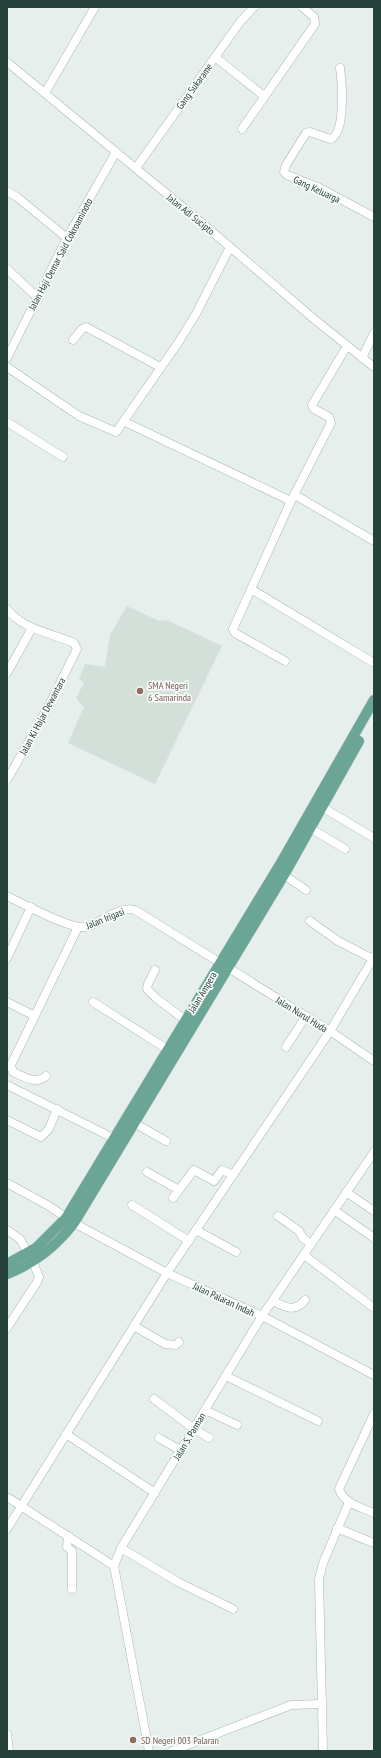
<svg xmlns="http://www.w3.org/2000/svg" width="381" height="1758" viewBox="0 0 381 1758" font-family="'PT Sans Narrow',sans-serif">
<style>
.built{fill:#d4dfda}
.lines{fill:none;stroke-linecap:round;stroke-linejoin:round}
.minor-casing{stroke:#a8b8b2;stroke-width:9}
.major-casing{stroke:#c2cac8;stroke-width:11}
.minor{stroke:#fff;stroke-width:8}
.major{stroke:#6aa596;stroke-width:10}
.education-dot{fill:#8d6e63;stroke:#f7fbf9;stroke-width:1.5}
.labels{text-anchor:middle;stroke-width:3.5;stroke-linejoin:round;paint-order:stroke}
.street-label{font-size:10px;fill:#24423a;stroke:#f7fbf9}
.education-label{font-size:10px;fill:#785e54;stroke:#f7fbf9;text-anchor:start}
</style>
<rect width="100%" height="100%" fill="#e6efeb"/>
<path class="built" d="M127 606 159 621 167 620 222 646 155 784 68 743 84 707 76 698 84 683 79 679 85 664 105 667 110 635Z"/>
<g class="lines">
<g class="minor-casing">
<g id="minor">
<path d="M215 57 264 96"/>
<path d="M7 62 202 223 314 319 374 367"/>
<path d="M340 68C342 82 346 135 330 139L310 132 306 133 286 165 284 172 287 175 320 188 374 217"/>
<path d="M45 93 95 7"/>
<path d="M242 129 315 24 314 17 302 7"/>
<path d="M136 168 240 22 254 7"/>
<path d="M7 191 17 197 67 238"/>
<path d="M7 269 37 297"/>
<path d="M73 340 82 329 86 327 160 367"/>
<path d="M7 358 67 238 116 152"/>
<path d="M362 358 374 333"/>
<path d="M7 367 79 416 116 432 178 343 196 314 230 247"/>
<path d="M7 422 63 457"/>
<path d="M125 422 291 501"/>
<path d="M295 495 374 541"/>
<path d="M251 589 374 663"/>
<path d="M7 609C23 630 52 633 74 643L77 649 46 711 7 780"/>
<path d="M285 661 235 633 233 629 291 501 331 423 329 417 314 409 312 405 347 346"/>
<path d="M7 673 32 628"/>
<path d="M322 807 374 838"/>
<path d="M310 828 345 849"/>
<path d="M284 875 306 890"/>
<path d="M7 896C21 903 70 929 84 927 101 925 117 905 135 910L330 1031 374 1061"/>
<path d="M310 921 338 941 373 959"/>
<path d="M7 958 31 907"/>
<path d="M155 970 148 984 147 989 156 998 185 1020"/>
<path d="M7 1002 35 1016"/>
<path d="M93 1002 167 1049"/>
<path d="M286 1047 306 1016"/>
<path d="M7 1065 12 1069 13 1072C25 1077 36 1085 46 1076"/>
<path d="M10 1067 78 927"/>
<path d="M7 1085 113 1138"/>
<path d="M7 1120 41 1137 49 1129 57 1109"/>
<path d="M134 1123 166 1141"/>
<path d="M147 1172 179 1190"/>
<path d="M7 1183 49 1206 74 1223 167 1273 262 1316 374 1375"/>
<path d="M346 1192 374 1211"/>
<path d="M173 1198 194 1170 214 1181 222 1170 233 1175"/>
<path d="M132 1205 189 1241"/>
<path d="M334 1210 374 1238"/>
<path d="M278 1216 299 1231 303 1238 311 1244"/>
<path d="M7 1230 20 1239 28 1253"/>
<path d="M196 1230 236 1252"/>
<path d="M304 1255 374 1308"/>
<path d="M273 1301C285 1307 295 1313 305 1300"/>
<path d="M134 1326 165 1344 176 1345 179 1342"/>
<path d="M7 1328 37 1282 39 1277 33 1262"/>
<path d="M226 1376 318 1421"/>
<path d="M154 1399 194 1429 209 1438"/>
<path d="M205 1410 237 1425"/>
<path d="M374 1414 339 1489C344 1504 361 1507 374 1513"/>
<path d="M66 1434 155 1493"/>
<path d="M159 1438 180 1450"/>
<path d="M7 1497 114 1566"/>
<path d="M337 1528 371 1542"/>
<path d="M7 1529 167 1273 330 1031 374 957"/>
<path d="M68 1536 67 1547 72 1551V1589"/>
<path d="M121 1548 178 1582 233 1609"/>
<path d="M7 1734 9 1751"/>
<path d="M149 1751 114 1566 121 1548 262 1316 374 1152"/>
<path d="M172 1751 291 1705 322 1704"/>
<path d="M323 1751 319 1579 323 1563 349 1502"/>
</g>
</g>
<g class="major-casing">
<g id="major">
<path d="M7 1264 36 1248 66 1218 282 861 374 700"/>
<path d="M7 1274C35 1263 55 1247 74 1223L284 875 359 741"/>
</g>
</g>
<use href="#minor" class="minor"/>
<use href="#major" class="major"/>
</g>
<g class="education-dot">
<circle cx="140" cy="691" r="4"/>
<circle cx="133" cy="1740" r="4"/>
</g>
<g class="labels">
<g class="street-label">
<text transform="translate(194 86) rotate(-54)" y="4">Gang Sukarame</text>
<text transform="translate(317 189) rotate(25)" y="4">Gang Keluarga</text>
<text transform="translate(191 214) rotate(39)" y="4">Jalan Adi Sucipto</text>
<text transform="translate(60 254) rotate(-62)" y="4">Jalan Haji Oemar Said Cokroaminoto</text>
<text transform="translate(42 716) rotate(-62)" y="4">Jalan Ki Hajar Dewantara</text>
<text transform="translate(105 918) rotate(-22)" y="4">Jalan Irigasi</text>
<text transform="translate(202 992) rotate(-59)" y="4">Jalan Ampera</text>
<text transform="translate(302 1014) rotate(32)" y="4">Jalan Nurul Huda</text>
<text transform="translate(224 1299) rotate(25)" y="4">Jalan Palaran Indah</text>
<text transform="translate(189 1436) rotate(-59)" y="4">Jalan S. Parman</text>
</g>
<g class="education-label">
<text x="148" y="689">SMA Negeri<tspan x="148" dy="12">6 Samarinda</tspan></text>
<text x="141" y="1744">SD Negeri 003 Palaran</text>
</g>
</g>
<rect width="381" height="1758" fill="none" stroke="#24423a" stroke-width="16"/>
</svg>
